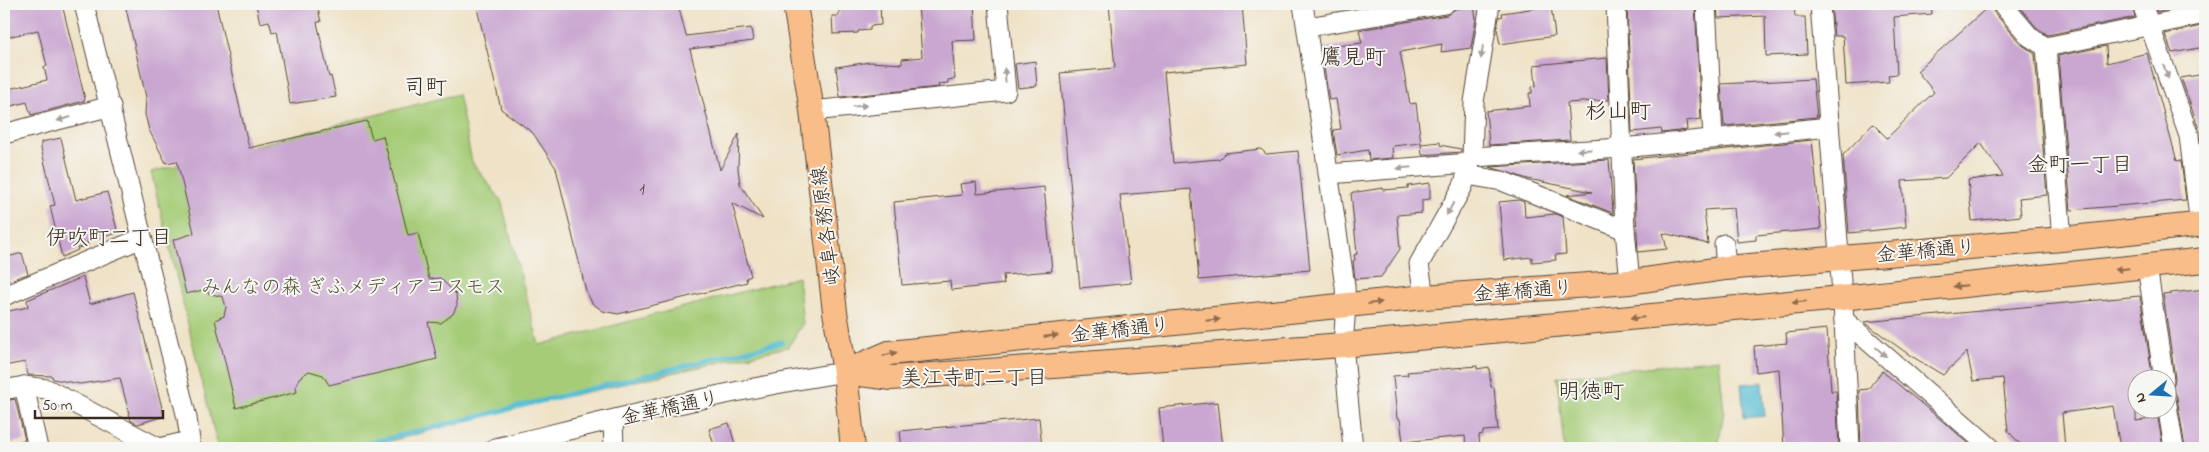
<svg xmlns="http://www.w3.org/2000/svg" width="2209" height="452" viewBox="0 0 2209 452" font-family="'Indie Flower','Klee One',sans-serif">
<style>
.green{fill:#a5cc77;stroke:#707b4a}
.water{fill:#53bbd1;stroke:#477278}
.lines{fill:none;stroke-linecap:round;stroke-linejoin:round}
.stream{stroke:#53bbd1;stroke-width:5}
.building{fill:#caa7d1}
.minor-casing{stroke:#564637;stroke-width:21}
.major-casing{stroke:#564637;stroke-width:26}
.minor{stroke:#fff;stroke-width:19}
.major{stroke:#f8bd89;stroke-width:24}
.oneway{fill:#a79f9a}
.oneway2{fill:#906c4e}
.labels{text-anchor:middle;stroke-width:4;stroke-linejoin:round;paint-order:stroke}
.number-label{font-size:18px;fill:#5f494b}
.street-label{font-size:20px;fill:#3b2a1e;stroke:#f6f6f2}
.park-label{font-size:20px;fill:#565234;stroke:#f6f6f2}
.neighbourhood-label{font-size:21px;fill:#3b2a1e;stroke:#f6f6f2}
.quarter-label{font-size:22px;fill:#3b2a1e;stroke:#f6f6f2}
</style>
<rect width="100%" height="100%" fill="#f6f6f2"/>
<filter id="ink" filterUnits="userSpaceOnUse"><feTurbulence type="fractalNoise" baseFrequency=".02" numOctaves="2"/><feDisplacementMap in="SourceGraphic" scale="10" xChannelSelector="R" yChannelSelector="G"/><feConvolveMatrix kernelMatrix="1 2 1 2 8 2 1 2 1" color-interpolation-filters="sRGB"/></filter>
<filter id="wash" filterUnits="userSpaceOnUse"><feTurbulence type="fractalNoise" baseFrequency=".0096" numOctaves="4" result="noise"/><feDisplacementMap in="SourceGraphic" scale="20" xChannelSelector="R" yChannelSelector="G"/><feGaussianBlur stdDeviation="1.12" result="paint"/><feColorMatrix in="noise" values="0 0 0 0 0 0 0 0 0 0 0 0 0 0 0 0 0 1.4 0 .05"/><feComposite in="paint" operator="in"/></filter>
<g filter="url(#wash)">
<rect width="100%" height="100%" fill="#efe2c6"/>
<g class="green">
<path d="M458 94 472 162 501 200 539 345 798 277 803 323 788 347 525 406 364 448H218L151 172Z"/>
<path d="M1719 359 1724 411 1718 448H1564L1557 377Z"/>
</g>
<path class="water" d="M1762 382 1765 416 1744 418 1741 384Z"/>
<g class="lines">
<path class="stream" d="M350 448 782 342"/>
</g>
<g id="blocks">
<g class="building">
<path d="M4 4H62L85 99 84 101 31 115 27 102 4 108V90L47 80 44 67 47 66 38 30 8 37Z"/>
<path d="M125 4H216L249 148 367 121 372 139 383 136 408 235 418 233 429 279 440 278 456 294 457 305 453 314 441 323 428 322 437 359 329 385 323 375 309 371 299 378 296 386 297 392 236 408 215 320 224 316 226 307 223 297 208 293 207 289 186 294 173 240 194 233 177 161 166 163 149 130 145 114 146 97Z"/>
<path d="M256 4H317L321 22H317L329 77 331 76 336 97 290 104 277 31 272 32 269 21 260 23Z"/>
<path d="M476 4H678L686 36 751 28 753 41 690 49 720 170 739 134 738 169 740 184 763 219 732 203 751 276 746 278 747 282 618 314 603 311 592 303 586 291 556 168 533 133 501 109Z"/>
<path d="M839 4H880L881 25 870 26V30L858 31V33L833 34 832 16H839Z"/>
<path d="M918 4H974L976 40 952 41 955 79 948 80V83L938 84 939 87 840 97 836 67 870 62 902 64V59L922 57Z"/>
<path d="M1109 4H1242L1247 64 1164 72 1173 163 1219 159 1225 153 1261 149 1266 154 1298 151 1310 270 1199 280 1191 189 1120 195 1131 283 1080 288 1060 73 1115 68Z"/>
<path d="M1627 4H1695L1701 119 1686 121 1687 130 1662 133 1661 129 1632 132Z"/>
<path d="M1717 4H1794L1795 17H1805L1807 54 1766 56 1765 16 1718 18Z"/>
<path d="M1831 4H1931L1932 14 1894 17 1897 74 1888 75 1889 82 1846 85 1843 36H1834Z"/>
<path d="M1991 4 1993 11 2021 44 2035 54 2047 195 2019 198 2021 216 1972 221 1968 180 2003 176 1981 143 1946 178 1902 181 1906 227 1849 233 1843 155 1873 124 1887 138 1934 92 1917 71Z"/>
<path d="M2017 4H2131L2135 17 2048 35 2037 28Z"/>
<path d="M2154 4H2196L2157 12Z"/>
<path d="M1474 6 1476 19 1471 48 1441 52 1442 44 1400 52 1410 104 1416 103 1421 143 1393 146 1392 147 1393 158 1369 160 1368 150 1337 155 1333 130 1341 129 1336 99 1329 100 1321 48 1362 43 1359 30 1447 15 1455 9Z"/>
<path d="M1551 6 1555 36 1500 44 1497 29 1499 17 1503 16 1502 13Z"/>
<path d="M2201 26 2205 47 2172 53 2165 34Z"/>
<path d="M2106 46 2107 63 2147 53 2177 161 2181 160 2186 200 2071 210 2058 56Z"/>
<path d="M1607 58 1609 100 1567 103 1570 140 1489 145 1486 111 1530 106 1529 93H1532V87L1536 86 1534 65Z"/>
<path d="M1035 61 1037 86 1018 88 1015 64Z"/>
<path d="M2205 74V176L2200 132 2181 78Z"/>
<path d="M1813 79 1817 117 1724 126 1721 84Z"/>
<path d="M61 138 76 200 107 192 118 233 87 241 88 246 77 248 78 250 62 257 50 206 55 205 41 148V142Z"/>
<path d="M1812 140 1821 229 1756 235V240L1737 242 1734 208 1704 210 1708 244 1663 233 1667 249 1638 252 1633 159Z"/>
<path d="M1440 142V145L1461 149V152L1422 155 1421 144Z"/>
<path d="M1609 160 1613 213 1567 195 1592 192 1528 179 1490 167Z"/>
<path d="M976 182 977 194 1044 187 1052 271 1003 275 1004 284 951 290 950 281 902 285 894 202 962 195 960 184Z"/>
<path d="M1430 183V199L1422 200V213L1397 215 1400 249 1381 277 1355 279 1353 261 1355 260 1354 255 1357 254 1351 193 1383 188V190L1408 188V186Z"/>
<path d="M1519 200 1524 202 1525 217 1555 214 1563 217 1566 254 1555 255 1556 260 1532 262V257L1504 260 1499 202Z"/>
<path d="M22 253 28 274 4 282V258Z"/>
<path d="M83 277 90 304 133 292 164 416 138 424 131 421 120 378 80 384 53 379 52 376 28 375 25 362 4 366V312L28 307 27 300Z"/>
<path d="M2205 289V448H2185L2177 397 2173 387 2175 378 2163 294Z"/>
<path d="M2140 296 2153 380H2136V421L2158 418 2163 448H2120L2113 406 2062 413 2065 448H2024L2008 431 2003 378 1973 381 1967 352 1943 375 1908 354 1864 322Z"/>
<path d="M1827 329 1831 391H1836L1839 448H1784L1779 369 1756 372 1754 346 1787 343 1786 333Z"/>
<path d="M1477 366V369L1489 367 1491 387H1494L1498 430 1483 431V434L1479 435 1480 448H1466L1465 436 1403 442 1400 419H1397L1393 376 1408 375 1407 372Z"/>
<path d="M1882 371 1952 429 1974 448H1861L1859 390 1868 389Z"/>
<path d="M15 399 25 440 7 444 4 429V401Z"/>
<path d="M1218 402 1223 448H1163L1159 408Z"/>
<path d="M1039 418 1042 448H902L900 431Z"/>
<path d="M729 423 736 448H715L709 429Z"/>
</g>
</g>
</g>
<g filter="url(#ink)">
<use href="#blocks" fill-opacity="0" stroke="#564637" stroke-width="1"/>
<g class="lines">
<g class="minor-casing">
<g id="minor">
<path d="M84 4 187 418 191 448"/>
<path d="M1303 4 1345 286 1346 306 1343 345 1353 448"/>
<path d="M1616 4 1625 230 1630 282"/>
<path d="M1706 4 1713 138"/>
<path d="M1820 4 1844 320 1850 448"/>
<path d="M2002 4 2030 37 2046 47 2205 14"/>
<path d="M2142 4 2189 136 2200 225"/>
<path d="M1307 27 1445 4"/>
<path d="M2046 47 2062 239"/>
<path d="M812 111 1006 91 998 4"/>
<path d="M4 134 111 106"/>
<path d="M1472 157 1622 148 1829 127"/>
<path d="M1328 174 1470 163"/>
<path d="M1467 175 1502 181 1625 230"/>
<path d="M1724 244 1726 268"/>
<path d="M2147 266 2164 380"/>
<path d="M4 296 142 238"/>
<path d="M1424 297 1419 264 1463 186 1472 157 1474 102 1490 4"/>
<path d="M1844 320 1991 448"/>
<path d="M24 386 38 448"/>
<path d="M4 390 24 386 47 389 159 448 189 441"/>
<path d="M2166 399 2174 448"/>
<path d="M613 420 614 448"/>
<path d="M495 448C611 420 727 390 845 372"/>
</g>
</g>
<g class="major-casing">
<g id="major">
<path d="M795 4 812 111 835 312 845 372 853 448"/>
<path d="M845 372 889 353 1424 297 1630 282 1726 268 2062 239 2205 224"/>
<path d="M845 372 891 378 1343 345 1841 298 2205 260"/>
</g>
</g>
<use href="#minor" class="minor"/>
<use href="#major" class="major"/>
</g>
<defs><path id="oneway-solid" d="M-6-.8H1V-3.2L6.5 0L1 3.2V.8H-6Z" transform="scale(1.25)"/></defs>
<g class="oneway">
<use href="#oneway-solid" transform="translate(1482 52) rotate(99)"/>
<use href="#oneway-solid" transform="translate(2166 72) rotate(70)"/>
<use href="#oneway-solid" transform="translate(1005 75) rotate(-95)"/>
<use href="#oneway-solid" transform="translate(860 106) rotate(-6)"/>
<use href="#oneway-solid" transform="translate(64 119) rotate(165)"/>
<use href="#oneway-solid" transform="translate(1781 132) rotate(174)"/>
<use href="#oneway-solid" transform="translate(1584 150) rotate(176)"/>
<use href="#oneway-solid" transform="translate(1404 168) rotate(175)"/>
<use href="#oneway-solid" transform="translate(1450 209) rotate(119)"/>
<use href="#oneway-solid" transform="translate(1881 352) rotate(41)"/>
</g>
<g class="oneway2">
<use href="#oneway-solid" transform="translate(2122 269) rotate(174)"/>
<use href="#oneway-solid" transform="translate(1960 286) rotate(174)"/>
<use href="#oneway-solid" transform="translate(1799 302) rotate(175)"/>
<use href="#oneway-solid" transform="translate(1375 303) rotate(-7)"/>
<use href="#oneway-solid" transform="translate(1637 318) rotate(175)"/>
<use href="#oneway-solid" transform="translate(1213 320) rotate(-6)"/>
<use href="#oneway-solid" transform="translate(1051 336) rotate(-6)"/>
<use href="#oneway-solid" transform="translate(890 354) rotate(-14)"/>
</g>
</g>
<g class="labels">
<g class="number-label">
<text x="642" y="194">1</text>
</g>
<g class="street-label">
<text transform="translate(825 226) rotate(-97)" y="7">岐阜各務原線</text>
<text transform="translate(1926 250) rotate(-5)" y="7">金華橋通り</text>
<text transform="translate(1523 290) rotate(-4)" y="7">金華橋通り</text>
<text transform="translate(1120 329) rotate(-6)" y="7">金華橋通り</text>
<text transform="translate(670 407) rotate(-12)" y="7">金華橋通り</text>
</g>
<g class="park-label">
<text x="353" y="293">みんなの森 ぎふメディアコスモス</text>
</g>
<g class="neighbourhood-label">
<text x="2080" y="171">金町一丁目</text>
<text x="109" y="244">伊吹町二丁目</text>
<text x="974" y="384">美江寺町二丁目</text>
</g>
<g class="quarter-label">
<text x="1353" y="64">鷹見町</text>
<text x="425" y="94">司町</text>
<text x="1618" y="118">杉山町</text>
<text x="1591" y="398">明徳町</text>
</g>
</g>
<rect width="2209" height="452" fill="none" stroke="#f6f6f2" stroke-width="20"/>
<g transform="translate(2152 394) rotate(252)"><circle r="24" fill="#f6f6f2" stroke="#aba49d"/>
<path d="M0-4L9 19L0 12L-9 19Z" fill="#1f6fb2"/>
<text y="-8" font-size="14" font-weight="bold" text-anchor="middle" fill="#3b2a1e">N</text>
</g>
<path d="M35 410v8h128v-8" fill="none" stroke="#3b2a1e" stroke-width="2.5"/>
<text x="42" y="410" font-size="15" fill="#3b2a1e" stroke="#f6f6f2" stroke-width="4" paint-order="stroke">50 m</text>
</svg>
